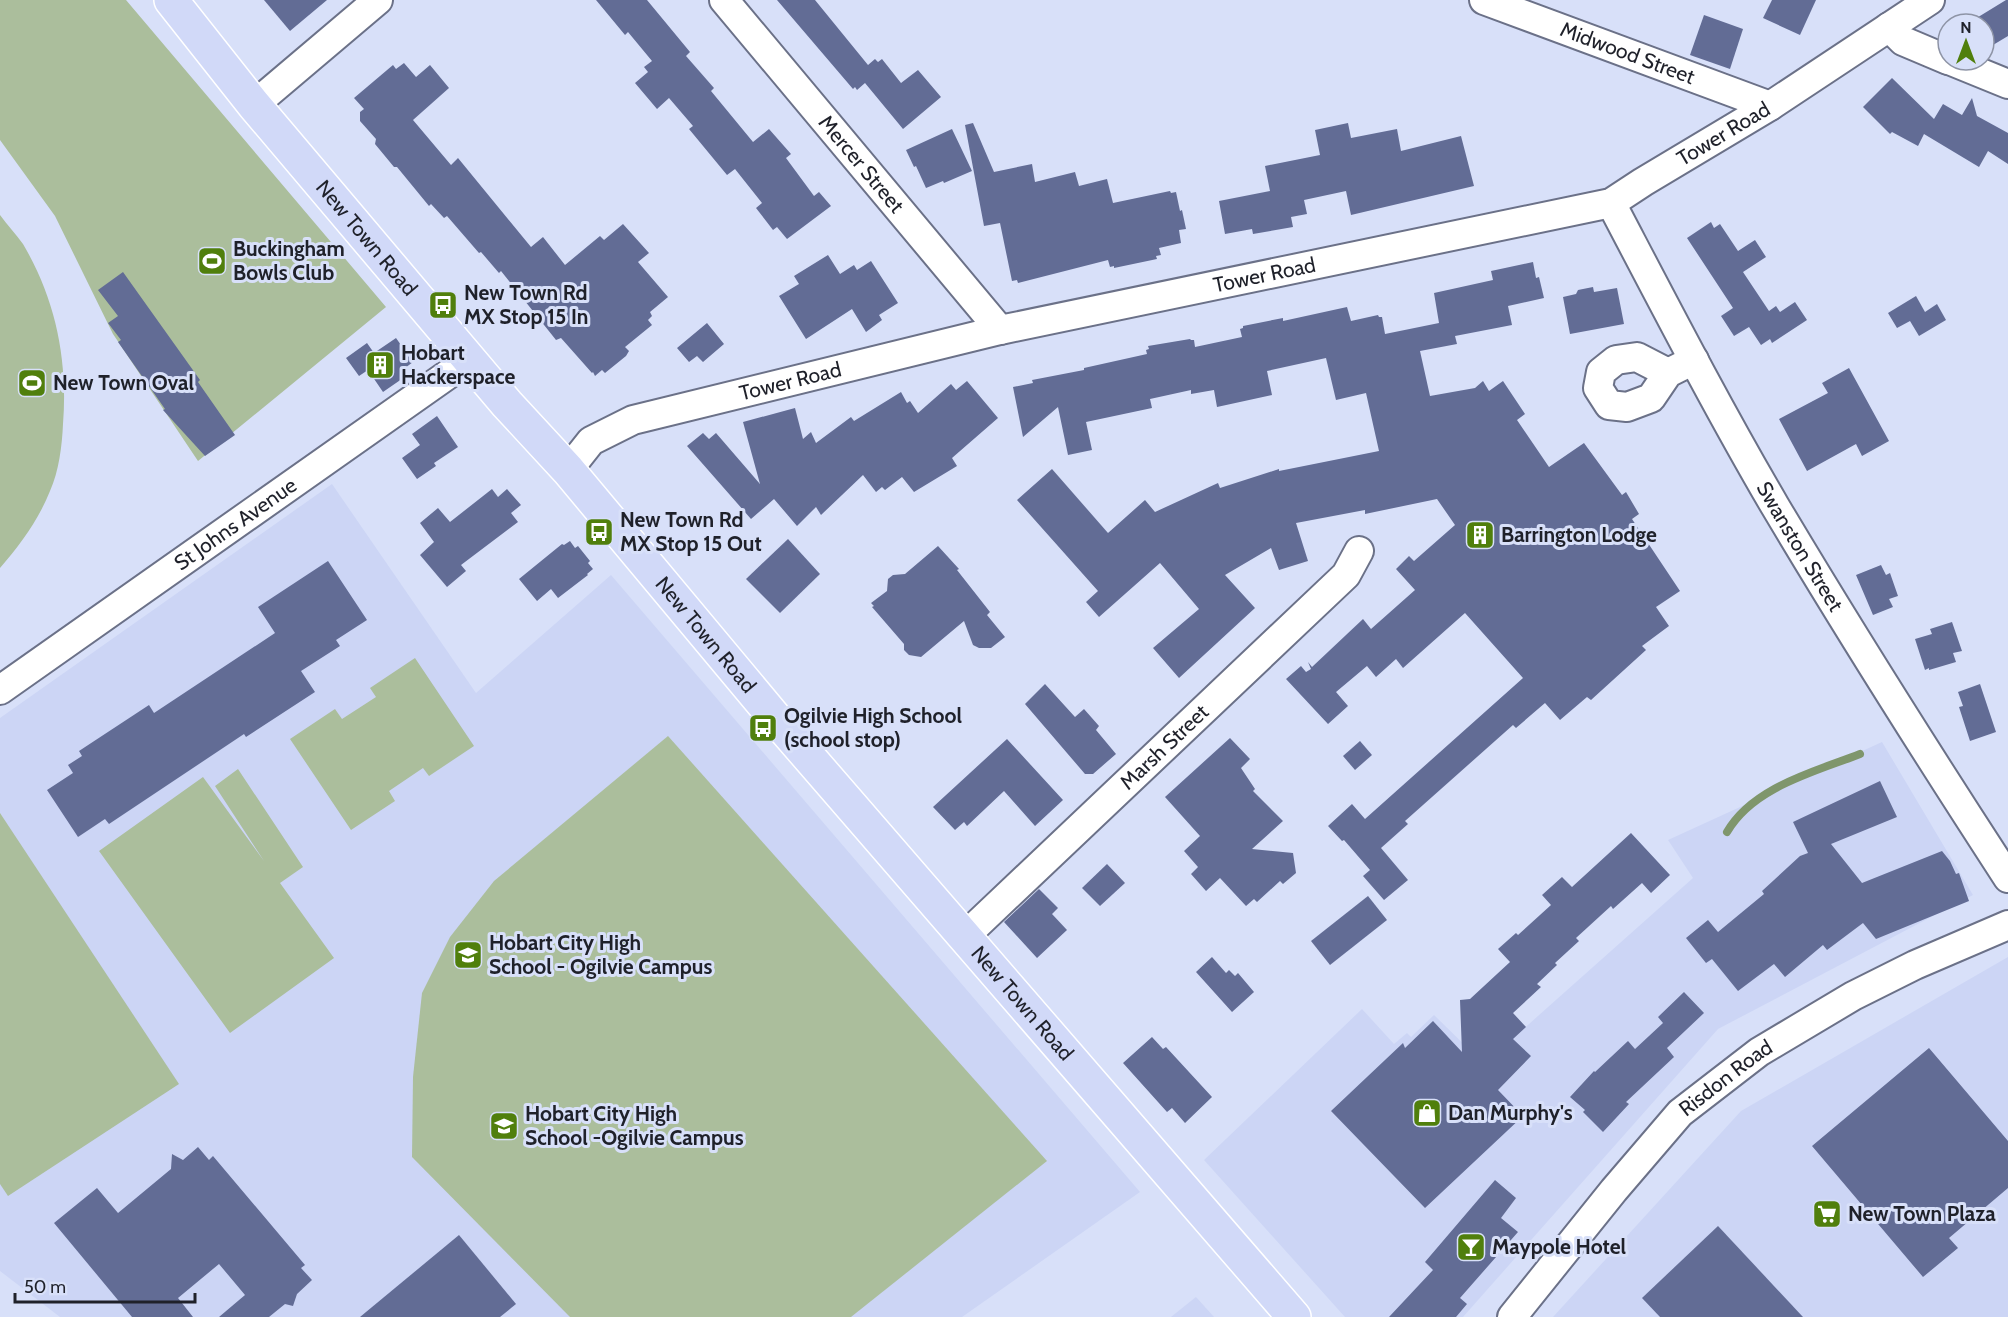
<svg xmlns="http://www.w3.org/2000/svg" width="2008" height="1317" viewBox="0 0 2008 1317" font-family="Cabin,sans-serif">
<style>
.built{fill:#ccd5f5}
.green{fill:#abbe9c}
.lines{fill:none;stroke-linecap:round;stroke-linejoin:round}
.stream{stroke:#7f966c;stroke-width:8}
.building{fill:#626c95}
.minor-casing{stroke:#6b7188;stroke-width:32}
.major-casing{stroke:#fff;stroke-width:36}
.minor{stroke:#fff;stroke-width:28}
.major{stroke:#d1d9f8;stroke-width:33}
.labels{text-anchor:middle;stroke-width:6;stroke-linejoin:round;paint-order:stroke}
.street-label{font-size:21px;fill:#1f212a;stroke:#d8e0f9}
.poi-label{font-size:21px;font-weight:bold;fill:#1f212a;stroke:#d8e0f9;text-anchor:start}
</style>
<rect width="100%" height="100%" fill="#d8e0f9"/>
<g class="built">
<path d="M332 484 476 693 611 575 1140 1192 962 1317H60L0 1271V718Z"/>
<path d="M1882 742 1973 895 1718 1029 1463 1317H1345L1204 1160 1362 1009 1394 1044 1407 1033 1411 1037 1434 1015 1484 1064 1693 878 1668 840Z"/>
<path d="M2008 957V1317H1553L1741 1111Z"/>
<path d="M1196 1297 1214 1317H1171Z"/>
</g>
<g class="green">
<path d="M0 0H126L386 307 198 461 113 334 55 216 0 140Z"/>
<path d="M0 215C7 225 16 234 23 244 56 300 68 360 63 424 62 446 59 471 50 491 39 519 20 545 0 568Z"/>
<path d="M415 658 474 746 429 776 423 768 389 791 395 801 351 830 290 739 335 709 342 719 376 697 370 688Z"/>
<path d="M668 736 1047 1161 851 1317H570L412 1157 413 1077 422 993 450 937 494 881Z"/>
<path d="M238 769 303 867 280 883 334 958 230 1033 99 851 203 777 264 861 215 786Z"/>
<path d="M0 813 179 1084 8 1196 0 1184Z"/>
</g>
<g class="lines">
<path class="stream" d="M1727 832C1753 787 1814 772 1860 754"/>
</g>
<g class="building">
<path d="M264 0H327L290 31Z"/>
<path d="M596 0H647L690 52 686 56 714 88 711 91 753 142 769 129 791 154 786 158 814 196 819 192 831 206 787 239 777 227 773 230 756 208 762 203 735 169 727 175 689 129 693 126 669 98 657 109 635 83 648 72 644 67 652 61 628 32 625 35Z"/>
<path d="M777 0H815L868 65 875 59 878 62 882 59 901 83 918 70 941 97 903 129 865 83 857 90 855 87 853 89Z"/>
<path d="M1772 0H1816L1800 35 1763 18Z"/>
<path d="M2006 0H2008V36L1993 45 1984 32V24H1979L1975 19Z"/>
<path d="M1704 15 1743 29 1730 69 1690 55Z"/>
<path d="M404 63 416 77 430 65 449 88 413 120 451 165 458 158 531 247 543 237 565 265 600 236 604 240 623 224 649 253 638 262 668 297 650 312 652 316 648 320 652 325 625 347 629 351 626 356 605 373 602 370 595 376 593 372 592 373 561 338 556 340 501 271 499 273 481 252 479 253 447 216 444 218 431 204 429 206 397 167H394L375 144 376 139 360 121V112L364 109 354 98 393 65 396 69Z"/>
<path d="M1892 78 1934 119 1943 104 1962 115 1972 98 1977 116 2008 133V164L1988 151 1979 167 1924 134 1918 146 1892 132 1890 134 1863 107Z"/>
<path d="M973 123 994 172 1032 164 1035 182 1075 172 1079 186 1107 179 1113 203 1170 191 1171 193 1176 192 1180 211 1182 210 1186 229 1179 230 1181 243 1159 248 1161 255 1156 256 1157 259 1114 268V266L1110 267 1108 260 1018 283 1017 280 1012 281 1000 223 984 226 965 125Z"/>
<path d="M1348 123 1351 138 1397 129 1401 151 1461 136 1474 186 1351 215 1346 191 1304 200 1307 214 1291 217 1293 227 1253 234 1252 229 1225 234 1219 201 1270 191 1265 166 1320 155 1315 130Z"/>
<path d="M952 129 972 171 944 183 943 181 926 188 916 166 914 167 906 150Z"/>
<path d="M1711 222 1714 228 1720 224 1738 251 1755 240 1766 257 1743 272 1769 311 1776 306 1780 312 1795 302 1807 320 1772 343 1770 339 1761 345 1749 327 1734 336 1721 316 1733 308 1687 238Z"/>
<path d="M828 255 840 274 854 265 857 270 871 261 898 303 879 315 882 320 866 332 852 309 806 339 779 296 799 284 794 276Z"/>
<path d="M1533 262 1536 278 1539 277 1544 298 1508 306 1512 325 1455 336 1457 344 1420 351 1430 396 1475 388 1483 381 1489 391 1503 381 1525 414 1517 420 1549 467 1584 443 1622 495 1626 492 1639 514 1632 519 1680 591 1656 607 1669 626 1642 646 1646 650 1591 700 1587 697 1560 720 1545 703 1516 728 1513 725 1405 821 1408 824 1381 848 1408 880 1384 900 1363 876 1370 870 1344 840 1342 841 1328 826 1352 804 1365 819 1523 678 1465 613 1403 668 1396 659 1376 677 1367 666 1336 692 1348 706 1328 724 1286 679 1301 666 1306 672 1311 669 1308 662 1312 667 1363 619 1371 629 1415 590 1396 569 1409 556 1414 561 1455 525 1437 499 1365 514V510L1296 523 1308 561 1279 570 1271 548 1225 575 1255 608 1179 678 1153 648 1199 609 1160 563 1099 617 1086 602 1098 591 1017 500 1052 469 1108 533 1145 500 1155 512 1218 483 1220 488 1279 469V471L1379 451 1366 393 1336 400 1326 358 1267 371 1272 395 1217 407 1214 390 1191 394V390L1150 399 1152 408 1086 422 1092 450 1068 455 1058 407 1023 437 1013 387 1033 383 1032 380 1084 370V368L1147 354 1146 350 1149 349 1148 346 1190 339 1191 340H1194L1195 347 1242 337 1240 329 1243 328V326L1283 318V321L1347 307 1351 321 1378 315 1379 317H1382L1385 334 1439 323 1434 293 1493 280 1491 271Z"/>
<path d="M123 272 200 380 198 382 235 435 205 456 163 410 165 409 118 342 121 340 108 323 118 316 98 290Z"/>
<path d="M1593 287 1594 292 1617 288 1624 324 1570 334 1563 297 1576 294 1578 290Z"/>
<path d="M1916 296 1925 312 1937 304 1946 320 1919 336 1910 321 1897 328 1888 313Z"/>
<path d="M707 323 724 344 703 362 697 356 689 362 677 348Z"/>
<path d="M396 338 413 362 405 368 409 374 383 392 368 370 359 376 346 358 367 343 374 353Z"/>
<path d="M1849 368 1889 441 1862 456 1856 444 1807 471 1779 419 1828 393 1822 383Z"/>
<path d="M967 381 998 418 952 458 957 466 914 492 902 477 885 490 882 487 876 492 863 475 821 515 816 507 797 526 774 499 751 519 687 446 703 433 709 439 716 433 760 484 743 422 795 408 803 439 811 432 816 443 851 417 854 421 901 392 907 403 910 401 918 413 951 384 956 390Z"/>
<path d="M437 416 458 447 434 463 436 466 417 479 402 458 420 445 412 434Z"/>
<path d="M492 489 498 497 507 489 521 505 511 513 518 522 461 565 466 571 447 587 420 555 434 542 420 523 438 508 450 522Z"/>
<path d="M788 539 820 574 780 613 746 579Z"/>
<path d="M570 541 575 548 578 546 590 561 588 563 593 569 587 574 588 575 558 598 551 589 537 601 519 579 562 544 564 545Z"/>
<path d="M938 546 959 569 957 570 990 612 987 615 1005 637 991 648H979L973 645 964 621 921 657 909 655 904 650V644L872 607 874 606 871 603 887 591 888 579 893 575 905 574Z"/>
<path d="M328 561 367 620 336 640 340 646 301 671 315 692 246 737 244 734 109 824 105 819 78 837 47 790 73 773 68 765 82 756 79 751 149 705 154 713 275 633 258 607Z"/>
<path d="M1881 565 1886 575 1890 573 1898 596 1889 599 1893 607 1873 615 1856 575Z"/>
<path d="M1952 622 1962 651 1953 653 1956 662 1929 670V668L1925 670 1915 639 1932 634 1930 629Z"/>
<path d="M1045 684 1075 717 1084 709 1099 726 1096 730 1116 754 1093 774H1085L1025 704Z"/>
<path d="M1980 684 1996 732 1970 741 1959 707 1963 706 1958 692Z"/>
<path d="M1230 738 1250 759 1241 768 1255 789 1253 791 1283 821 1252 849 1293 853 1296 873 1283 884 1280 881 1257 902 1254 899 1246 906 1220 878 1206 891 1191 874 1198 867 1184 851 1200 836 1165 797Z"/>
<path d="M1007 739 1063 800 1035 826 1004 791 967 826 964 822 955 830 933 807Z"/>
<path d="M1360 741 1372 755 1355 770 1343 756Z"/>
<path d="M1880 781 1897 817 1831 844 1862 883 1942 851 1950 861 1956 874 1959 873 1969 901 1876 939 1863 923 1827 950 1823 945 1785 977 1774 964 1738 991 1712 959 1706 963 1686 938 1708 920 1718 932 1764 894 1762 891 1800 856 1808 853 1793 822Z"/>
<path d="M1631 833 1670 875 1651 893 1642 883 1613 909 1611 906 1576 938 1579 941 1555 963 1557 965 1537 984 1541 987 1513 1013 1526 1027 1513 1039 1531 1056 1498 1090 1523 1116 1425 1208 1331 1111 1403 1043 1405 1048 1433 1021 1462 1052 1460 1000 1470 999 1510 962 1498 949 1516 933 1518 935 1551 905 1542 895 1562 877 1572 887Z"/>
<path d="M1107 864 1125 883 1100 906 1082 888Z"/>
<path d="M1039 889 1058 908 1052 914 1067 930 1037 958 1004 922Z"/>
<path d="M1368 896 1387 920 1330 965 1311 941Z"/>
<path d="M1212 957 1226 973 1229 970 1235 976 1238 973 1254 992 1232 1012 1196 972Z"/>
<path d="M1684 992 1704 1013 1667 1048 1674 1057 1626 1102 1629 1104 1603 1132 1583 1112 1585 1110 1570 1097 1594 1071 1595 1072 1628 1041 1635 1049 1663 1023 1658 1017Z"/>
<path d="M1152 1037 1163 1049 1166 1047 1212 1097 1185 1123 1172 1108 1167 1112 1123 1063Z"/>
<path d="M1929 1048 2008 1141V1188L1949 1238 1958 1248 1923 1277 1812 1146Z"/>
<path d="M198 1147 209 1160 213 1156 305 1265 301 1268 312 1280 297 1294 293 1306 285 1304 269 1317H219L245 1295 219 1264 178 1298 193 1317H132L54 1223 97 1188 118 1213 171 1169 172 1154 183 1160Z"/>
<path d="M1495 1180 1516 1198 1501 1218 1518 1232 1460 1298 1467 1304 1456 1317H1389L1433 1270 1425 1262Z"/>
<path d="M1718 1226 1803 1317H1660L1642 1298Z"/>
<path d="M459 1235 516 1304 500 1317H360Z"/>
</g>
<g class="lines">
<g class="minor-casing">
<g id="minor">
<path id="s1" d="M724 0 1000 330"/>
<path id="s2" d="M1484 0 1770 106"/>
<path d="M1889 27 1903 41 1948 60"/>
<path d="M1949 60 2008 84"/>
<path d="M254 105 378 0"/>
<path id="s3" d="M1611 203C1664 304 1717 407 1775 506 1850 632 1928 755 2008 878"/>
<path d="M1668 373 1637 357 1616 360 1601 372 1598 388 1609 405 1627 407 1651 398 1668 373 1694 360"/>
<path id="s4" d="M568 470 591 441 633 420 1000 330 1611 203 1643 182 1770 106 1930 0"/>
<path id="s5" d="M0 690 470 359"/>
<path id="s6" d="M964 937 1346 575 1359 551"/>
<path id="s7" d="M1512 1317 1614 1190 1680 1113 1759 1052 1853 996 1915 965 2008 925"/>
</g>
</g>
<g class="major-casing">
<g id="major">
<path id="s8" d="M171 0 254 105 507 404 568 470 775 718 1294 1317"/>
</g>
</g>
<use href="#minor" class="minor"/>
<use href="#major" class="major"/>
</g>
<defs>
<g id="stadium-square" transform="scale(1.5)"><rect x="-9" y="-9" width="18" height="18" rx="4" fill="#507f0c" stroke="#d8e0f9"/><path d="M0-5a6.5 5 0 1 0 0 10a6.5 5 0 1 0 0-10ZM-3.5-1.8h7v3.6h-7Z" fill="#fff"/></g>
<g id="bus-square" transform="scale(1.5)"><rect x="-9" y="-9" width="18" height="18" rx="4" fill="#507f0c" stroke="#d8e0f9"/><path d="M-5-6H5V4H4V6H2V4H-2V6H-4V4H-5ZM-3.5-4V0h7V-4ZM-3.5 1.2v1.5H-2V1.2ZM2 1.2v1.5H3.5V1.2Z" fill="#fff"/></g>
<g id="building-square" transform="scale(1.5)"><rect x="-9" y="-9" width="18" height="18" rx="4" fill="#507f0c" stroke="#d8e0f9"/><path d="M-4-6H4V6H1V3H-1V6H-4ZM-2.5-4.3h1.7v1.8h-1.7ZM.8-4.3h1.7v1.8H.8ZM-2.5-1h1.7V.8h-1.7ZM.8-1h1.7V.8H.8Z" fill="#fff"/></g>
<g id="school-square" transform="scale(1.5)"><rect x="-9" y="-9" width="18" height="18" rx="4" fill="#507f0c" stroke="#d8e0f9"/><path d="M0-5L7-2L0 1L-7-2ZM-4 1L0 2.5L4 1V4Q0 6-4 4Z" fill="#fff"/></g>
<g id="shop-square" transform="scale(1.5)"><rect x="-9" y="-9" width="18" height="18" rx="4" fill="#507f0c" stroke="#d8e0f9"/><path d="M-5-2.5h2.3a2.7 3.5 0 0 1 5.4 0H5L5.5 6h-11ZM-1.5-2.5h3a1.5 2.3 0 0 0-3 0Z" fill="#fff"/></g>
<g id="supermarket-square" transform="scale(1.5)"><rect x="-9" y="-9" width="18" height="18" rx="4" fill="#507f0c" stroke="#d8e0f9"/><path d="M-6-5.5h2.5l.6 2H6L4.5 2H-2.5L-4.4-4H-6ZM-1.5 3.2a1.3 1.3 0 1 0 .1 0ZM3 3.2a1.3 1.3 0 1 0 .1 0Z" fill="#fff"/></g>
<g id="bar-square" transform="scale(1.5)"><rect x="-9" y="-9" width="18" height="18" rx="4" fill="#507f0c" stroke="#d8e0f9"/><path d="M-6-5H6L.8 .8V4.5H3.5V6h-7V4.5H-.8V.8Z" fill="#fff"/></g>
</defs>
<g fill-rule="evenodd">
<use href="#stadium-square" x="212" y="261"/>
<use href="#bus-square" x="443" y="305"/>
<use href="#building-square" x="380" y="365"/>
<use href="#stadium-square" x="32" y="383"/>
<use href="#bus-square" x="599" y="532"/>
<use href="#building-square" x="1480" y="535"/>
<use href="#bus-square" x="763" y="728"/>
<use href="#school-square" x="468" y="955"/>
<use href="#shop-square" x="1427" y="1113"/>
<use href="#school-square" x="504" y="1126"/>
<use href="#supermarket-square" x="1827" y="1214"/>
<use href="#bar-square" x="1471" y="1247"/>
</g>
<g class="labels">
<g class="street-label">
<text dy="7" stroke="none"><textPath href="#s2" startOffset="153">Midwood Street</textPath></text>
<text dy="7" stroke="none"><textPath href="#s4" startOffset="1218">Tower Road</textPath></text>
<text dy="7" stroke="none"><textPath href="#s1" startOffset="214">Mercer Street</textPath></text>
<text dy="7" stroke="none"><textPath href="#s8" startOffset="308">New Town Road</textPath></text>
<text dy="7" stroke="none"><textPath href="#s4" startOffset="732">Tower Road</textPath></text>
<text dy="7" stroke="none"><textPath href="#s4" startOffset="246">Tower Road</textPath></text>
<text dy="7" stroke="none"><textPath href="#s5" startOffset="288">St Johns Avenue</textPath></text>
<text dy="7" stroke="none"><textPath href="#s3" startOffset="392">Swanston Street</textPath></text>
<text dy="7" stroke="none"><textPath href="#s8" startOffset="830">New Town Road</textPath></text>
<text dy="7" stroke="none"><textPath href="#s6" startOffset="276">Marsh Street</textPath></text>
<text dy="7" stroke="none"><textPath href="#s8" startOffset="1316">New Town Road</textPath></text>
<text dy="7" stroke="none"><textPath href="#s7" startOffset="322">Risdon Road</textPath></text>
</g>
<g class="poi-label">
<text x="233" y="256">Buckingham<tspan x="233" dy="24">Bowls Club</tspan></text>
<text x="464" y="300">New Town Rd<tspan x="464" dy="24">MX Stop 15 In</tspan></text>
<text x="401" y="360">Hobart<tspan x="401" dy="24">Hackerspace</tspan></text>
<text x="53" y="390">New Town Oval</text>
<text x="620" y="527">New Town Rd<tspan x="620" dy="24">MX Stop 15 Out</tspan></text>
<text x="1501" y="542">Barrington Lodge</text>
<text x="784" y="723">Ogilvie High School<tspan x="784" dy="24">(school stop)</tspan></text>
<text x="489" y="950">Hobart City High<tspan x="489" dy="24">School - Ogilvie Campus</tspan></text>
<text x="1448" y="1120">Dan Murphy's</text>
<text x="525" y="1121">Hobart City High<tspan x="525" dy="24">School -Ogilvie Campus</tspan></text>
<text x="1848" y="1221">New Town Plaza</text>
<text x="1492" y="1254">Maypole Hotel</text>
</g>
</g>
<g transform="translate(1966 42)"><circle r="28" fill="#d8e0f9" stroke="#8e94a6" stroke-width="1.5"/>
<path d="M0-4.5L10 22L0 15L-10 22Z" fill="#507f0c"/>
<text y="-9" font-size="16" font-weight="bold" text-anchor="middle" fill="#1f212a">N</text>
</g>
<path d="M15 1293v9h180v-9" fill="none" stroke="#1f212a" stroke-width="3"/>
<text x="24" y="1293" font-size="18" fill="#1f212a" stroke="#d8e0f9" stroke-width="4.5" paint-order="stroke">50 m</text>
</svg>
